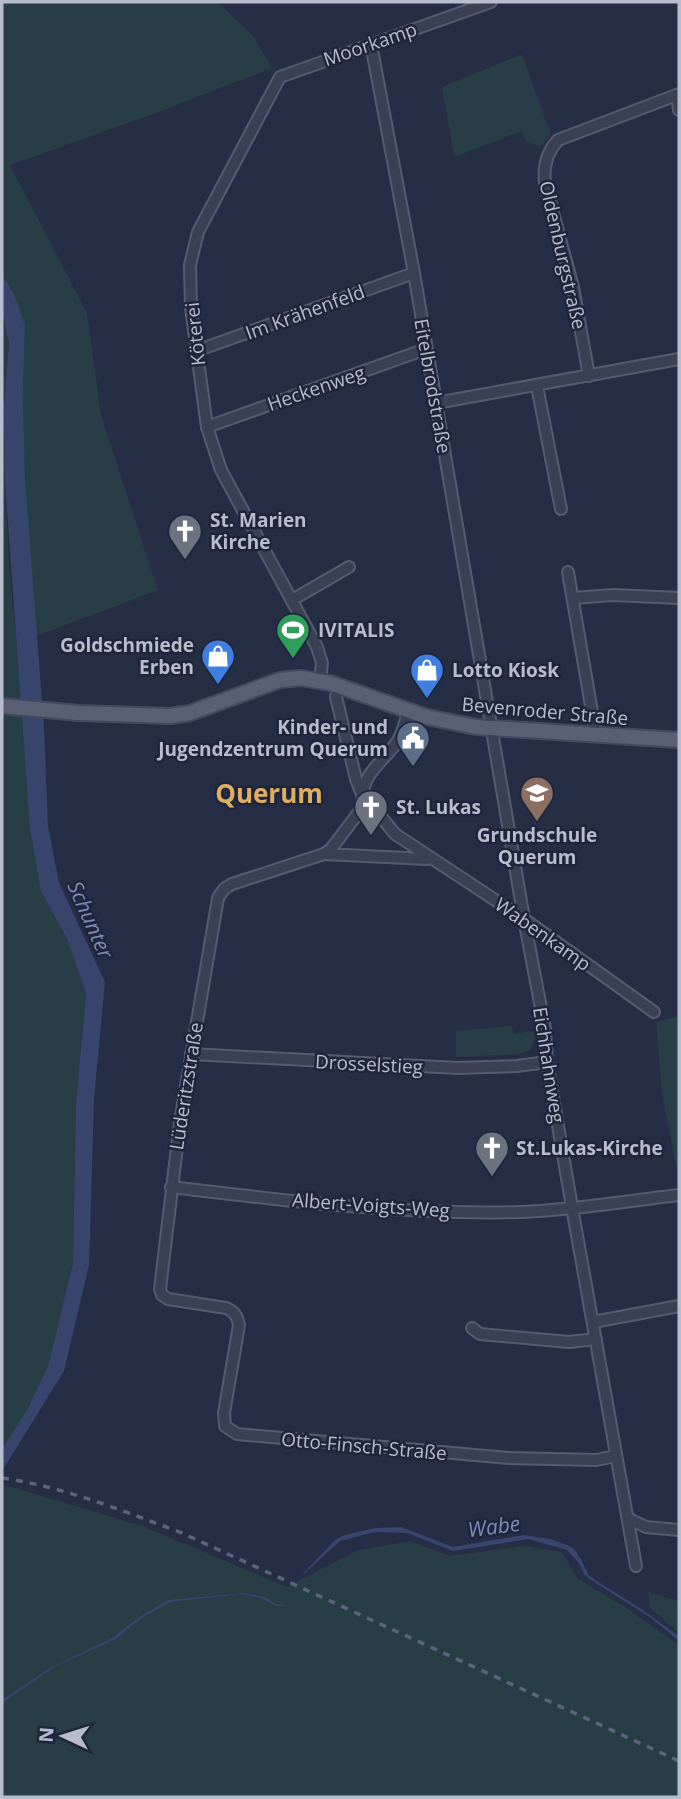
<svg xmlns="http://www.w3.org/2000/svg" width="681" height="1799" viewBox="0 0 681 1799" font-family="'Open Sans',sans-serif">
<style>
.green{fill:#283e47}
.water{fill:#38466e}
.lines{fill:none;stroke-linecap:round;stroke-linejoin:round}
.stream{stroke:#38466e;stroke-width:3.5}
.minor-casing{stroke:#565c70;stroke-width:14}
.major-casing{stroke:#444a5e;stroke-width:18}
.minor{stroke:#3a4155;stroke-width:10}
.major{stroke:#596075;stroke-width:14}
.rail{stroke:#5c647d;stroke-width:3.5;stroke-dasharray:7 7;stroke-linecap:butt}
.labels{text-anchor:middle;stroke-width:5;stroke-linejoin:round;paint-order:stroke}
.street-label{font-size:19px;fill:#b8bdce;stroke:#1f263b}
.poi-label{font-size:19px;font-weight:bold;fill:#b8bdce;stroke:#1f263b;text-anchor:start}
.water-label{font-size:21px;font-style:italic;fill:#7d8db8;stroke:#1f263b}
.district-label{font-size:26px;font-weight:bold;fill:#dfae63;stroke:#1f263b}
</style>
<rect width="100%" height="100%" fill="#262e46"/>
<g class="green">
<path d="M2 2H218L253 36 272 68 153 114 10 165 87 313 101 415 158 590 36 636 25 478 23 396 25 325 2 275Z"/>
<path d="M522 54 551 135 541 146 526 142 522 131 454 157 442 87Z"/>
<path d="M2 311 9 343 5 408V482L9 565 41 891 67 939 86 993 76 1103 73 1263 48 1366 27 1410 2 1449Z"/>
<path d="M679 1016V1170L677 1171 662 1092 656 1022Z"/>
<path d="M512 1026 513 1034 535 1031V1039L530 1050 519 1054 456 1057V1031Z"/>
<path d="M2 1484 145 1527 287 1587 356 1551 409 1541 449 1556 525 1546 562 1552 578 1579 622 1605 679 1645V1797H2V1703L56 1666 116 1639 143 1617 171 1602 242 1594 263 1599 274 1605 265 1597 244 1593 168 1600 139 1617 112 1638 50 1668 2 1700Z"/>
<path d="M648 1592 679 1601V1633L650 1608Z"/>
</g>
<g class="water">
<path d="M2 275 14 294 25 325 23 396 25 478 44 727 48 826 59 883 105 982 94 1099 89 1265 64 1371 2 1471V1449L27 1410 48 1366 73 1263 76 1103 86 993 67 939 41 891 30 828 5 482 4 408 9 343 2 310Z"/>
<path d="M401 1527 453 1547 524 1535 550 1539 572 1547 577 1553 585 1572 595 1580 637 1606 679 1636V1641L651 1618 588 1578 579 1563 567 1550 528 1539 453 1551 407 1533 375 1532 340 1541 298 1579 336 1539 345 1535 376 1528Z"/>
<path d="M244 1593 265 1597 275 1604 283 1605 288 1596 283 1606H276L263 1599 242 1594 171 1602 143 1617 116 1639 56 1666 2 1703V1700L50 1668 112 1638 139 1617 168 1600Z"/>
</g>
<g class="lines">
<path class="stream" d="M579 1559 586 1574"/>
<g class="minor-casing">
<g id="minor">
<path d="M371 44 414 273 524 919 545 1029 547 1062 572 1207 636 1566"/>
<path d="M677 95 679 110"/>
<path d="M196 351 414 273"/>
<path d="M589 376 573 287 545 183C543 167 547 152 558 140L679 94"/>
<path d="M537 386 561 509"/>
<path d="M436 403 679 359"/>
<path d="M207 427 426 349"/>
<path d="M568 572 596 735"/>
<path d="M573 598 613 595 679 598"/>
<path d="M292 600 349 567"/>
<path d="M320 681 322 663 317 647 221 470 207 427 191 308 190 265 198 232 280 77 491 2"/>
<path d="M339 687 336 697 356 779 361 792 395 834 524 919 654 1012"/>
<path d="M409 711C405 721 403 733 397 742 379 767 360 773 362 808L331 849 324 854 232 884 224 889 218 898 180 1122 160 1289 162 1295 168 1299 226 1308C235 1312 237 1316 239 1325L224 1413 225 1426 237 1434 509 1458 596 1460 616 1456"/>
<path d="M324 854 427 859"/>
<path d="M191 1054 458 1068 517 1066 547 1062"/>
<path d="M171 1187C287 1201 404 1215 521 1212 574 1210 627 1201 679 1195"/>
<path d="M593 1322 679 1306"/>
<path d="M472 1328 480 1334 569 1342 596 1339"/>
<path d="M629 1519 646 1527 679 1530"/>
</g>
</g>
<g class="major-casing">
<path id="major" d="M2 706 79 713 170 716 190 713 280 680 301 678 330 683 427 717 476 727 679 740"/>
</g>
<use href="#minor" class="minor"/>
<use href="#major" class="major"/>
<path class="rail" d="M2 1478C65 1487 123 1511 182 1533L679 1761"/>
</g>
<defs>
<g id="church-pin" transform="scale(1.75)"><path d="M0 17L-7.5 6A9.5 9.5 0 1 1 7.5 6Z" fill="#6b7280" stroke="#1f263b"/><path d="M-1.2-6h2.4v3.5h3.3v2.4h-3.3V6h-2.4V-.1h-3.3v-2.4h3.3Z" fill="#fff"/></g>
<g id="stadium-pin" transform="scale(1.75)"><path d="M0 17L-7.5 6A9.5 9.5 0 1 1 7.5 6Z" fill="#2e9e5b" stroke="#1f263b"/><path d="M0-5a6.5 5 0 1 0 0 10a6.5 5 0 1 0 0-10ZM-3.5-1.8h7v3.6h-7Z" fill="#fff"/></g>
<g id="shop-pin" transform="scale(1.75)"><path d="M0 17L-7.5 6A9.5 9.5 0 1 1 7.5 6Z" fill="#3f7fe0" stroke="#1f263b"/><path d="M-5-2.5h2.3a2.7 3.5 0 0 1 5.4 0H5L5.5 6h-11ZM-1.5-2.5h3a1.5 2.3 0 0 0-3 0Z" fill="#fff"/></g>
<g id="civic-pin" transform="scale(1.75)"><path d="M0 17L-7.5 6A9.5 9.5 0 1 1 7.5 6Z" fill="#5c6f8a" stroke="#1f263b"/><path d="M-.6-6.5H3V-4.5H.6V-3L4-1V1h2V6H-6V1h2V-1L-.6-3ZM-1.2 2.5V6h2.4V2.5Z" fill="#fff"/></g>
<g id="school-pin" transform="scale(1.75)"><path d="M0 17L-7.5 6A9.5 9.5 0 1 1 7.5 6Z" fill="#8d6e63" stroke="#1f263b"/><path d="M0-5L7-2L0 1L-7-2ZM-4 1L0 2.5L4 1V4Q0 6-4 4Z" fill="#fff"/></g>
</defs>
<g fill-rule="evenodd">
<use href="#church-pin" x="185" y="531"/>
<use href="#stadium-pin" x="293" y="630"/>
<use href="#shop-pin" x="218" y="656"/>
<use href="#shop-pin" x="427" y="670"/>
<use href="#civic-pin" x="413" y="738"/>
<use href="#school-pin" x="537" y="793"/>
<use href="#church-pin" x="371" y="807"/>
<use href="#church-pin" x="492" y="1148"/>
</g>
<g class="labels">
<g class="street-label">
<text transform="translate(370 44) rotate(-19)" y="7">Moorkamp</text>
<text transform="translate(563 255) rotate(77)" y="7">Oldenburgstraße</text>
<text transform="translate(305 312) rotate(-20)" y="7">Im Krähenfeld</text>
<text transform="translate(195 334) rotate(-96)" y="7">Köterei</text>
<text transform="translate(433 386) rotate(80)" y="7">Eitelbrodstraße</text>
<text transform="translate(316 388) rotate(-19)" y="7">Heckenweg</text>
<text transform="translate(545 711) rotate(5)" y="7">Bevenroder Straße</text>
<text transform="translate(543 934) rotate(35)" y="7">Wabenkamp</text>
<text transform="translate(369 1064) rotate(3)" y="7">Drosselstieg</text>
<text transform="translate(549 1065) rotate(81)" y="7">Eichhahnweg</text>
<text transform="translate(186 1086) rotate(-81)" y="7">Lüderitzstraße</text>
<text transform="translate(371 1205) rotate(4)" y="7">Albert-Voigts-Weg</text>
<text transform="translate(364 1446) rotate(5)" y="7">Otto-Finsch-Straße</text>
</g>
<g class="poi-label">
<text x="210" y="527">St. Marien<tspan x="210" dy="22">Kirche</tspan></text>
<text x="318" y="637">IVITALIS</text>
<text x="194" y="652" text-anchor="end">Goldschmiede<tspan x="194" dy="22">Erben</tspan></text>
<text x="452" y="677">Lotto Kiosk</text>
<text x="388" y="734" text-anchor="end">Kinder- und<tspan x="388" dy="22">Jugendzentrum Querum</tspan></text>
<text x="396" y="814">St. Lukas</text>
<text x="537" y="842" text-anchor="middle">Grundschule<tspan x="537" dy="22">Querum</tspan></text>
<text x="516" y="1155">St.Lukas-Kirche</text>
</g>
<g class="water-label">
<text transform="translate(90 920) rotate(66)" y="7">Schunter</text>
<text transform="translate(494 1527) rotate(-7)" y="7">Wabe</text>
</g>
<g class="district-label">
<text x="269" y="803">Querum</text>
</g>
</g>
<rect width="681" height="1799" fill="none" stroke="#b8bdce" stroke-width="7"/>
<g transform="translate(63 1736) rotate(274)" stroke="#1f263b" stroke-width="5" paint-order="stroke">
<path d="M0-5L12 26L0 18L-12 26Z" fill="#b8bdce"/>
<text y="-10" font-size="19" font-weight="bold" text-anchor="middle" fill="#b8bdce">N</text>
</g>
</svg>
